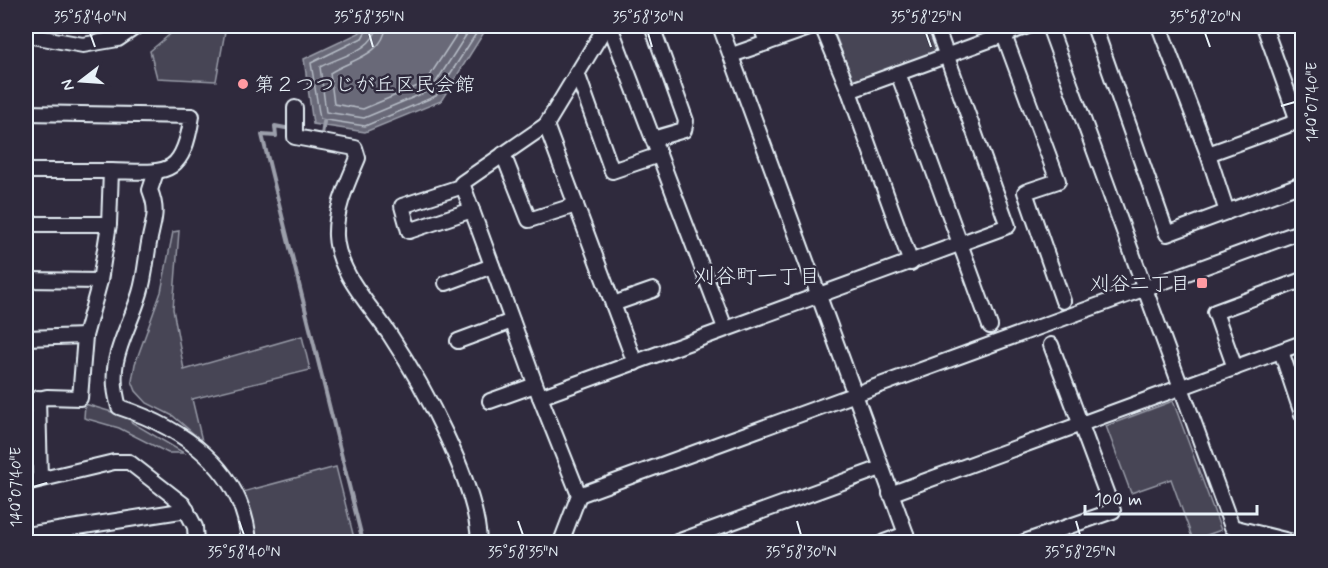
<svg xmlns="http://www.w3.org/2000/svg" width="1328" height="568" viewBox="0 0 1328 568" font-family="Mynerve,'Klee One',sans-serif">
<style>
.green{fill:#464455;stroke:#979aa6;stroke-width:1.5}
.water{fill:#696978;stroke:#9c9fab;stroke-width:1.5}
.lines{fill:none;stroke-linecap:round;stroke-linejoin:round}
.shore{stroke:#b5bbc5;stroke-width:1.5}
.stream{stroke:#9c9fab;stroke-width:4}
.minor-casing{stroke:#e8f1f8;stroke-width:18}
.minor{stroke:#2f2a3d;stroke-width:14}
.ticks{fill:none;stroke:#e8f1f8;stroke-width:2}
.poi-dot{fill:#ff9aa2;stroke:#2f2a3d;stroke-width:2}
.labels{text-anchor:middle;stroke-width:5;stroke-linejoin:round;paint-order:stroke}
.poi-label{font-size:20px;fill:#e8f1f8;stroke:#2f2a3d;text-anchor:start}
.neighbourhood-label{font-size:21px;fill:#e8f1f8;stroke:#2f2a3d}
.neatline{fill:none;stroke:#e8f1f8;stroke-width:2}
.ticks-label{font-size:15px;text-anchor:middle;fill:#e8f1f8}
</style>
<rect width="100%" height="100%" fill="#2f2a3d"/>
<filter id="ink" filterUnits="userSpaceOnUse"><feTurbulence type="fractalNoise" baseFrequency=".0167" numOctaves="2"/><feDisplacementMap in="SourceGraphic" scale="12" xChannelSelector="R" yChannelSelector="G"/><feConvolveMatrix kernelMatrix="1 2 1 2 8 2 1 2 1" color-interpolation-filters="sRGB"/></filter>
<g filter="url(#ink)">
<g class="green">
<path d="M180 26H226L216 81 157 78 150 51Z"/>
<path d="M832 26H930L940 52 854 84Z"/>
<path d="M179 231 173 309 184 370 302 336 310 370 192 399 202 441 173 416 147 403 136 391 132 381 135 364 161 292 173 232Z"/>
<path d="M1173 401 1221 530 1193 540 1171 479 1131 493 1106 426Z"/>
<path d="M85 404 132 418 131 422 184 453H168L119 428 84 418Z"/>
<path d="M336 467 355 542H255L252 523 239 493Z"/>
</g>
<path class="water" d="M365 26H488L441 101 365 132 313 124 304 59 359 33Z"/>
<g class="lines">
<g class="shore">
<path d="M369 26 362 38 311 63 320 119 365 126 436 96 481 26"/>
<path d="M377 26C375 50 338 57 320 67L326 112 364 118 431 90 472 26"/>
<path d="M386 26C384 55 350 60 330 73L334 104 363 109 425 83 462 26"/>
</g>
<path class="stream" d="M324 122 322 135 275 126 276 136 262 135 363 542"/>
<g class="minor-casing">
<g id="minor">
<path d="M610 26 725 328"/>
<path d="M652 26 686 121 684 130 653 139"/>
<path d="M720 26 909 542"/>
<path d="M761 26 767 43"/>
<path d="M822 26 849 91 911 263"/>
<path d="M1049 26 1232 527 1293 542"/>
<path d="M1094 26 1167 234 1302 184"/>
<path d="M1159 26 1208 154 1302 120"/>
<path d="M1264 26 1298 121"/>
<path d="M26 35 83 45 118 39 137 26"/>
<path d="M1004 35 1058 181 1025 192 1063 301"/>
<path d="M732 55 815 26"/>
<path d="M577 73 612 171 659 155"/>
<path d="M898 73 990 326"/>
<path d="M849 91 1028 26"/>
<path d="M295 108V137L355 148 358 158C348 182 335 208 336 236 338 273 370 305 390 335 423 385 477 483 479 542"/>
<path d="M26 113 192 116C182 180 165 172 111 171L109 224 100 281 85 336 80 398 47 397 26 402"/>
<path d="M546 125 635 363"/>
<path d="M503 154 529 220 576 205"/>
<path d="M1208 154 1227 212"/>
<path d="M26 171H111"/>
<path d="M156 172 150 190C159 213 153 220 149 243 146 259 145 277 140 293 127 336 105 359 119 407 183 428 243 469 249 542"/>
<path d="M463 186 402 206 409 231 472 210"/>
<path d="M26 224H109"/>
<path d="M26 280 100 281"/>
<path d="M446 283 492 266"/>
<path d="M613 304 653 290"/>
<path d="M26 338 85 336"/>
<path d="M458 341 512 321"/>
<path d="M1281 351 1302 414"/>
<path d="M1235 368 1215 312 1302 280"/>
<path d="M540 397 1008 226 936 26"/>
<path d="M38 398 40 479"/>
<path d="M490 401 535 385"/>
<path d="M26 483 114 462H129L183 504 195 527 196 542"/>
<path d="M890 494 1302 343"/>
<path d="M579 495 1302 231"/>
<path d="M26 535 187 510"/>
<path d="M561 542 579 495 540 397 462 183 546 125 606 26"/>
<path d="M677 542 881 468"/>
<path d="M884 542 906 534"/>
<path d="M1024 542 1113 511 1051 345"/>
</g>
</g>
<use href="#minor" class="minor"/>
</g>
</g>
<path class="ticks" d="M90 33 95 47M369 33 373 47M648 33 652 47M926 33 931 47M1205 33 1210 47M1281 106 1295 102M33 487 47 483M239 521 244 535M518 521 523 535M797 521 801 535M1076 521 1080 535"/>
<g class="poi-dot">
<circle cx="243" cy="84" r="6"/>
<rect x="1196" y="277" width="12" height="12" rx="3"/>
</g>
<g class="labels">
<g class="poi-label">
<text x="255" y="91">第２つつじが丘区民会館</text>
<text x="1190" y="290" text-anchor="end">刈谷二丁目</text>
</g>
<g class="neighbourhood-label">
<text x="757" y="283">刈谷町一丁目</text>
</g>
</g>
<rect width="1328" height="568" fill="none" stroke="#2f2a3d" stroke-width="66"/>
<g transform="translate(81 81) rotate(253)" stroke="#2f2a3d" stroke-width="4.5" paint-order="stroke">
<path d="M0-4.5L10 22L0 15L-10 22Z" fill="#e8f1f8"/>
<text y="-9" font-size="16" font-weight="bold" text-anchor="middle" fill="#e8f1f8">N</text>
</g>
<path d="M1085 505v9h172v-9" fill="none" stroke="#e8f1f8" stroke-width="3"/>
<text x="1094" y="505" font-size="18" fill="#e8f1f8" stroke="#2f2a3d" stroke-width="4.5" paint-order="stroke">100 m</text>
<rect x="33" y="33" width="1262" height="502" class="neatline"/>
<g class="ticks-label">
<text x="90" y="22">35°58'40"N</text>
<text x="369" y="22">35°58'35"N</text>
<text x="648" y="22">35°58'30"N</text>
<text x="926" y="22">35°58'25"N</text>
<text x="1205" y="22">35°58'20"N</text>
<text transform="translate(1312 102) rotate(-90)" y="5">140°07'40"E</text>
<text transform="translate(16 487) rotate(-90)" y="5">140°07'40"E</text>
<text x="244" y="557">35°58'40"N</text>
<text x="523" y="557">35°58'35"N</text>
<text x="801" y="557">35°58'30"N</text>
<text x="1080" y="557">35°58'25"N</text>
</g>
</svg>
